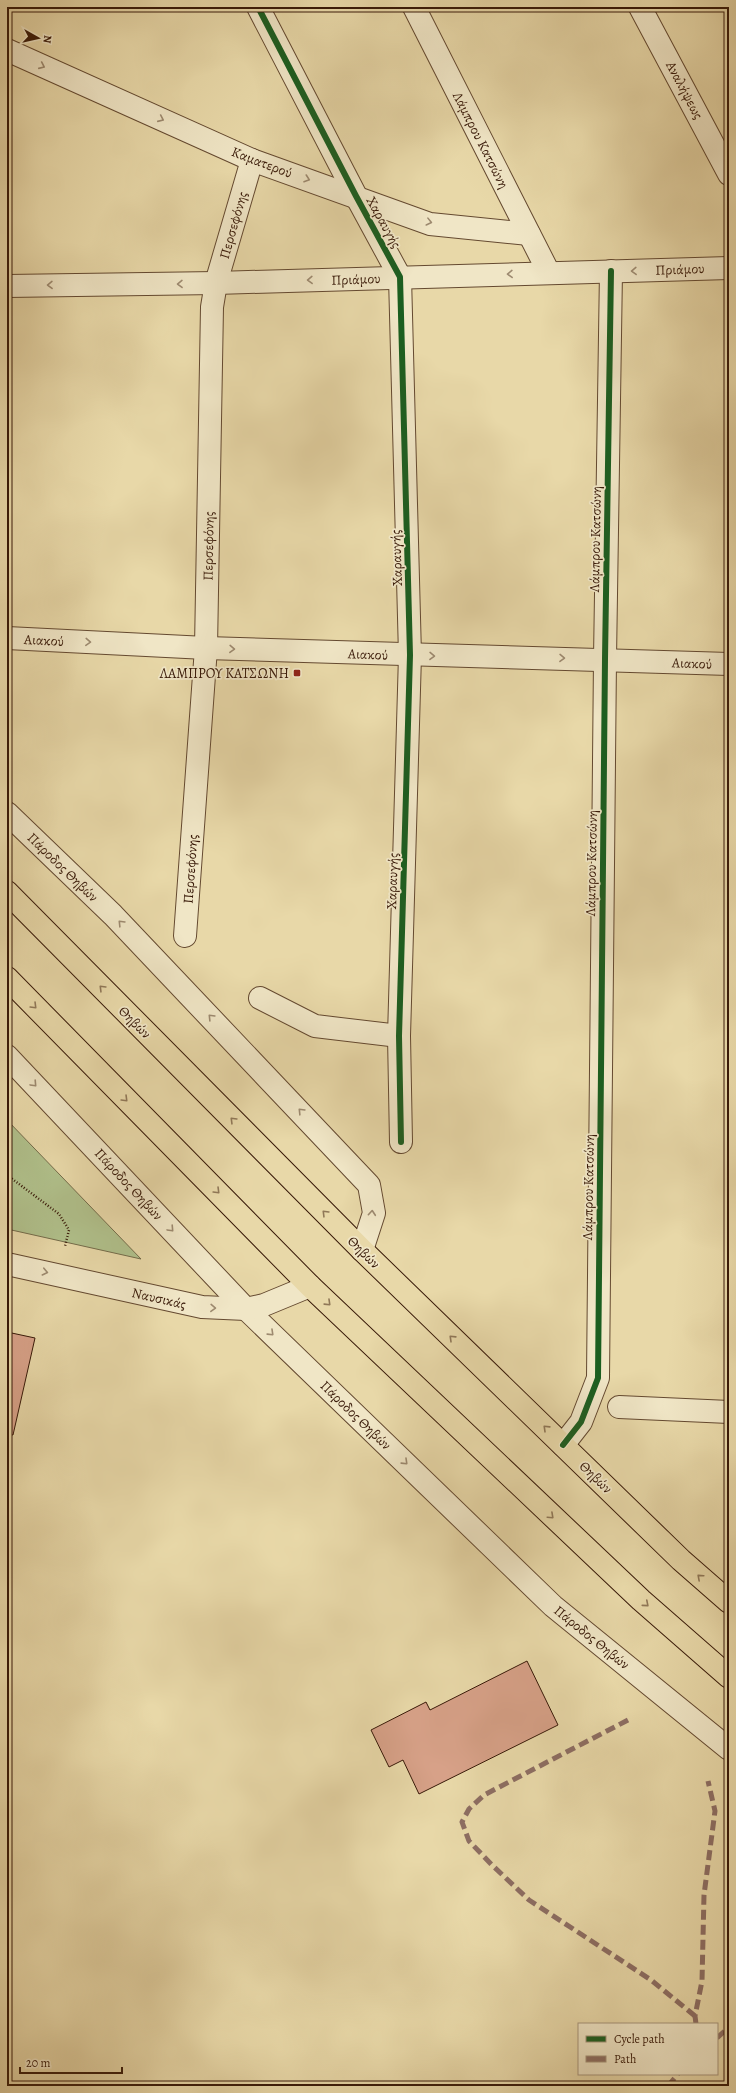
<svg xmlns="http://www.w3.org/2000/svg" width="736" height="2093" viewBox="0 0 736 2093" font-family="Alegreya,serif">
<style>
.green{fill:#b0c08b;stroke:#746c4a}
.building{fill:#d7a188;stroke:#381908}
.lines{fill:none;stroke-linecap:round;stroke-linejoin:round}
.minor-casing{stroke:#644930;stroke-width:24}
.major-casing{stroke:#381908;stroke-width:24}
.path{stroke:#381908;stroke-width:2.5;stroke-dasharray:1 2;stroke-linecap:butt}
.minor{stroke:#f0e6c6;stroke-width:22}
.major{stroke:#e8d8a8;stroke-width:22}
.quiet{stroke:#8d6e63;stroke-width:5;stroke-dasharray:10 5;stroke-linecap:butt}
.cycleway-casing{stroke:#f0e6c6;stroke-width:8}
.cycleway{stroke:#1b5e20;stroke-width:6}
.oneway{stroke:#9d8a70}
.oneway2{stroke:#907858}
.poi-dot{fill:#8f2418;stroke:#f0e6c6;stroke-width:1.5}
.labels{text-anchor:middle;stroke-width:3.5;stroke-linejoin:round;paint-order:stroke}
.street-label{font-size:14px;fill:#381908;stroke:#f0e6c6}
.poi-label{font-size:14px;fill:#381908;stroke:#f0e6c6;text-anchor:end}
</style>
<rect width="100%" height="100%" fill="#e8d8a8"/>
<filter id="stains"><feTurbulence type="fractalNoise" baseFrequency=".005" numOctaves="4"/><feColorMatrix values="0 0 0 0 .2 0 0 0 0 .09 0 0 0 0 .02 0 0 0 .5 -.17"/></filter>
<radialGradient id="worn" r=".72"><stop offset=".6" stop-color="#630" stop-opacity="0"/><stop offset="1" stop-color="#630" stop-opacity=".3"/></radialGradient>
<path class="green" d="M7 1120 141 1259 7 1229Z"/>
<g class="building">
<path d="M7 1332 35 1338 13 1435 7 1434Z"/>
<path d="M527 1661 558 1725 419 1794 403 1760 389 1767 371 1730 426 1702 430 1710Z"/>
</g>
<g class="lines">
<g class="minor-casing">
<g id="minor">
<path d="M258 7 356 196 400 277 410 655 399 1036 401 1142"/>
<path d="M414 7 549 273"/>
<path d="M640 7 729 174"/>
<path d="M7 50 252 160 430 224 529 234"/>
<path d="M7 286 216 283 729 268"/>
<path d="M7 638 206 648 729 664"/>
<path d="M7 813 113 915 369 1185 374 1213 362 1250"/>
<path d="M185 936 206 648 212 307 216 283 252 160"/>
<path d="M260 998 315 1026 399 1036"/>
<path d="M7 1056 246 1309 553 1606 729 1749"/>
<path d="M7 1264 202 1307 246 1309 264 1305 310 1286"/>
<path d="M619 1407 729 1412"/>
<path d="M563 1445 581 1422 598 1378 605 659 611 271"/>
</g>
</g>
<g class="major-casing">
<g id="major">
<path d="M7 892 362 1250 681 1560 729 1602"/>
<path d="M7 978 310 1286 641 1600 729 1677"/>
</g>
</g>
<path class="path" d="M7 1175 59 1214 69 1230 65 1246"/>
<use href="#minor" class="minor"/>
<use href="#major" class="major"/>
<g class="quiet">
<path d="M628 1720 484 1795 469 1809 462 1822 469 1841 493 1866 529 1900 651 1980 695 2016"/>
<path d="M696 2024 695 2016 702 1981 704 1895 715 1811 708 1781"/>
<path d="M717 2038 729 2027"/>
<path d="M668 2086 678 2074"/>
</g>
<g class="cycleway-casing">
<g id="cycleway">
<path d="M258 7 356 196 400 277 410 655 399 1036 401 1142"/>
<path d="M563 1445 581 1422 598 1378 605 659 611 271"/>
</g>
</g>
<use href="#cycleway" class="cycleway"/>
</g>
<defs><path id="oneway-chevron" d="M-2-3.5L2.5 0L-2 3.5" fill="none" stroke-width="1.6" stroke-linecap="round" stroke-linejoin="round"/></defs>
<g class="oneway">
<use href="#oneway-chevron" transform="translate(42 66) rotate(24)"/>
<use href="#oneway-chevron" transform="translate(161 119) rotate(24)"/>
<use href="#oneway-chevron" transform="translate(307 179) rotate(19)"/>
<use href="#oneway-chevron" transform="translate(429 222) rotate(14)"/>
<use href="#oneway-chevron" transform="translate(634 271) rotate(178)"/>
<use href="#oneway-chevron" transform="translate(510 274) rotate(178)"/>
<use href="#oneway-chevron" transform="translate(310 280) rotate(178)"/>
<use href="#oneway-chevron" transform="translate(180 284) rotate(179)"/>
<use href="#oneway-chevron" transform="translate(50 285) rotate(179)"/>
<use href="#oneway-chevron" transform="translate(88 642) rotate(3)"/>
<use href="#oneway-chevron" transform="translate(232 649) rotate(2)"/>
<use href="#oneway-chevron" transform="translate(432 656) rotate(1)"/>
<use href="#oneway-chevron" transform="translate(562 658) rotate(1)"/>
<use href="#oneway-chevron" transform="translate(121 923) rotate(-134)"/>
<use href="#oneway-chevron" transform="translate(211 1017) rotate(-134)"/>
<use href="#oneway-chevron" transform="translate(34 1084) rotate(47)"/>
<use href="#oneway-chevron" transform="translate(301 1111) rotate(-134)"/>
<use href="#oneway-chevron" transform="translate(372 1213) rotate(-85)"/>
<use href="#oneway-chevron" transform="translate(171 1229) rotate(47)"/>
<use href="#oneway-chevron" transform="translate(45 1272) rotate(13)"/>
<use href="#oneway-chevron" transform="translate(213 1308) rotate(2)"/>
<use href="#oneway-chevron" transform="translate(271 1333) rotate(44)"/>
<use href="#oneway-chevron" transform="translate(405 1462) rotate(44)"/>
</g>
<g class="oneway2">
<use href="#oneway-chevron" transform="translate(102 988) rotate(-135)"/>
<use href="#oneway-chevron" transform="translate(34 1006) rotate(45)"/>
<use href="#oneway-chevron" transform="translate(125 1099) rotate(45)"/>
<use href="#oneway-chevron" transform="translate(233 1120) rotate(-135)"/>
<use href="#oneway-chevron" transform="translate(217 1191) rotate(45)"/>
<use href="#oneway-chevron" transform="translate(325 1213) rotate(-135)"/>
<use href="#oneway-chevron" transform="translate(328 1303) rotate(44)"/>
<use href="#oneway-chevron" transform="translate(452 1338) rotate(-136)"/>
<use href="#oneway-chevron" transform="translate(546 1428) rotate(-136)"/>
<use href="#oneway-chevron" transform="translate(551 1516) rotate(43)"/>
<use href="#oneway-chevron" transform="translate(700 1577) rotate(-138)"/>
<use href="#oneway-chevron" transform="translate(646 1604) rotate(41)"/>
</g>
<rect class="poi-dot" x="293" y="669" width="8" height="8" rx="2"/>
<g class="labels">
<g class="street-label">
<text transform="translate(685 90) rotate(62)" y="5">Αναλήψεως</text>
<text transform="translate(481 140) rotate(63)" y="5">Λάμπρου Κατσώνη</text>
<text transform="translate(262 162) rotate(21)" y="5">Καματερού</text>
<text transform="translate(384 222) rotate(61)" y="5">Χαραυγής</text>
<text transform="translate(233 225) rotate(-74)" y="5">Περσεφόνης</text>
<text transform="translate(680 269) rotate(-2)" y="5">Πριάμου</text>
<text transform="translate(356 279) rotate(-2)" y="5">Πριάμου</text>
<text transform="translate(595 539) rotate(-89)" y="5">Λάμπρου Κατσώνη</text>
<text transform="translate(208 546) rotate(-89)" y="5">Περσεφόνης</text>
<text transform="translate(396 558) rotate(-92)" y="5">Χαραυγής</text>
<text transform="translate(44 640) rotate(3)" y="5">Αιακού</text>
<text transform="translate(368 654) rotate(2)" y="5">Αιακού</text>
<text transform="translate(692 663) rotate(2)" y="5">Αιακού</text>
<text transform="translate(591 863) rotate(-89)" y="5">Λάμπρου Κατσώνη</text>
<text transform="translate(63 867) rotate(44)" y="5">Πάροδος Θηβών</text>
<text transform="translate(190 869) rotate(-86)" y="5">Περσεφόνης</text>
<text transform="translate(392 881) rotate(-88)" y="5">Χαραυγής</text>
<text transform="translate(135 1022) rotate(45)" y="5">Θηβών</text>
<text transform="translate(129 1184) rotate(47)" y="5">Πάροδος Θηβών</text>
<text transform="translate(588 1187) rotate(-89)" y="5">Λάμπρου Κατσώνη</text>
<text transform="translate(364 1252) rotate(45)" y="5">Θηβών</text>
<text transform="translate(159 1298) rotate(13)" y="5">Ναυσικάς</text>
<text transform="translate(356 1415) rotate(44)" y="5">Πάροδος Θηβών</text>
<text transform="translate(596 1477) rotate(44)" y="5">Θηβών</text>
<text transform="translate(592 1637) rotate(39)" y="5">Πάροδος Θηβών</text>
</g>
<g class="poi-label">
<text x="289" y="678">ΛΑΜΠΡΟΥ ΚΑΤΣΩΝΗ</text>
</g>
</g>
<rect width="736" height="2093" fill="none" stroke="#e8d8a8" stroke-width="24"/>
<rect x="8" y="8" width="720" height="2077" fill="none" stroke="#381908" stroke-width="2"/>
<rect x="12" y="12" width="712" height="2069" fill="none" stroke="#381908"/>
<rect x="578" y="2023" width="140" height="52" fill="#f0e6c6" stroke="#a6947a"/>
<rect x="586" y="2036" width="20" height="6" fill="#1b5e20" stroke="#a6947a"/>
<text x="614" y="2043" font-size="12" fill="#381908">Cycle path</text>
<rect x="586" y="2056" width="20" height="6" fill="#8d6e63" stroke="#a6947a"/>
<text x="614" y="2063" font-size="12" fill="#381908">Path</text>
<g transform="translate(38 38) rotate(98)" stroke="#f0e6c6" stroke-width="3" paint-order="stroke">
<path d="M0-3L7 15L0 10L-7 15Z" fill="#381908"/>
<text y="-6" font-size="11" font-weight="bold" text-anchor="middle" fill="#381908">N</text>
</g>
<path d="M20 2067v6h102v-6" fill="none" stroke="#381908" stroke-width="2"/>
<text x="26" y="2067" font-size="12" fill="#381908" stroke="#f0e6c6" stroke-width="3" paint-order="stroke">20 m</text>
<rect width="100%" height="100%" filter="url(#stains)"/>
<rect width="100%" height="100%" fill="url(#worn)"/>
</svg>
